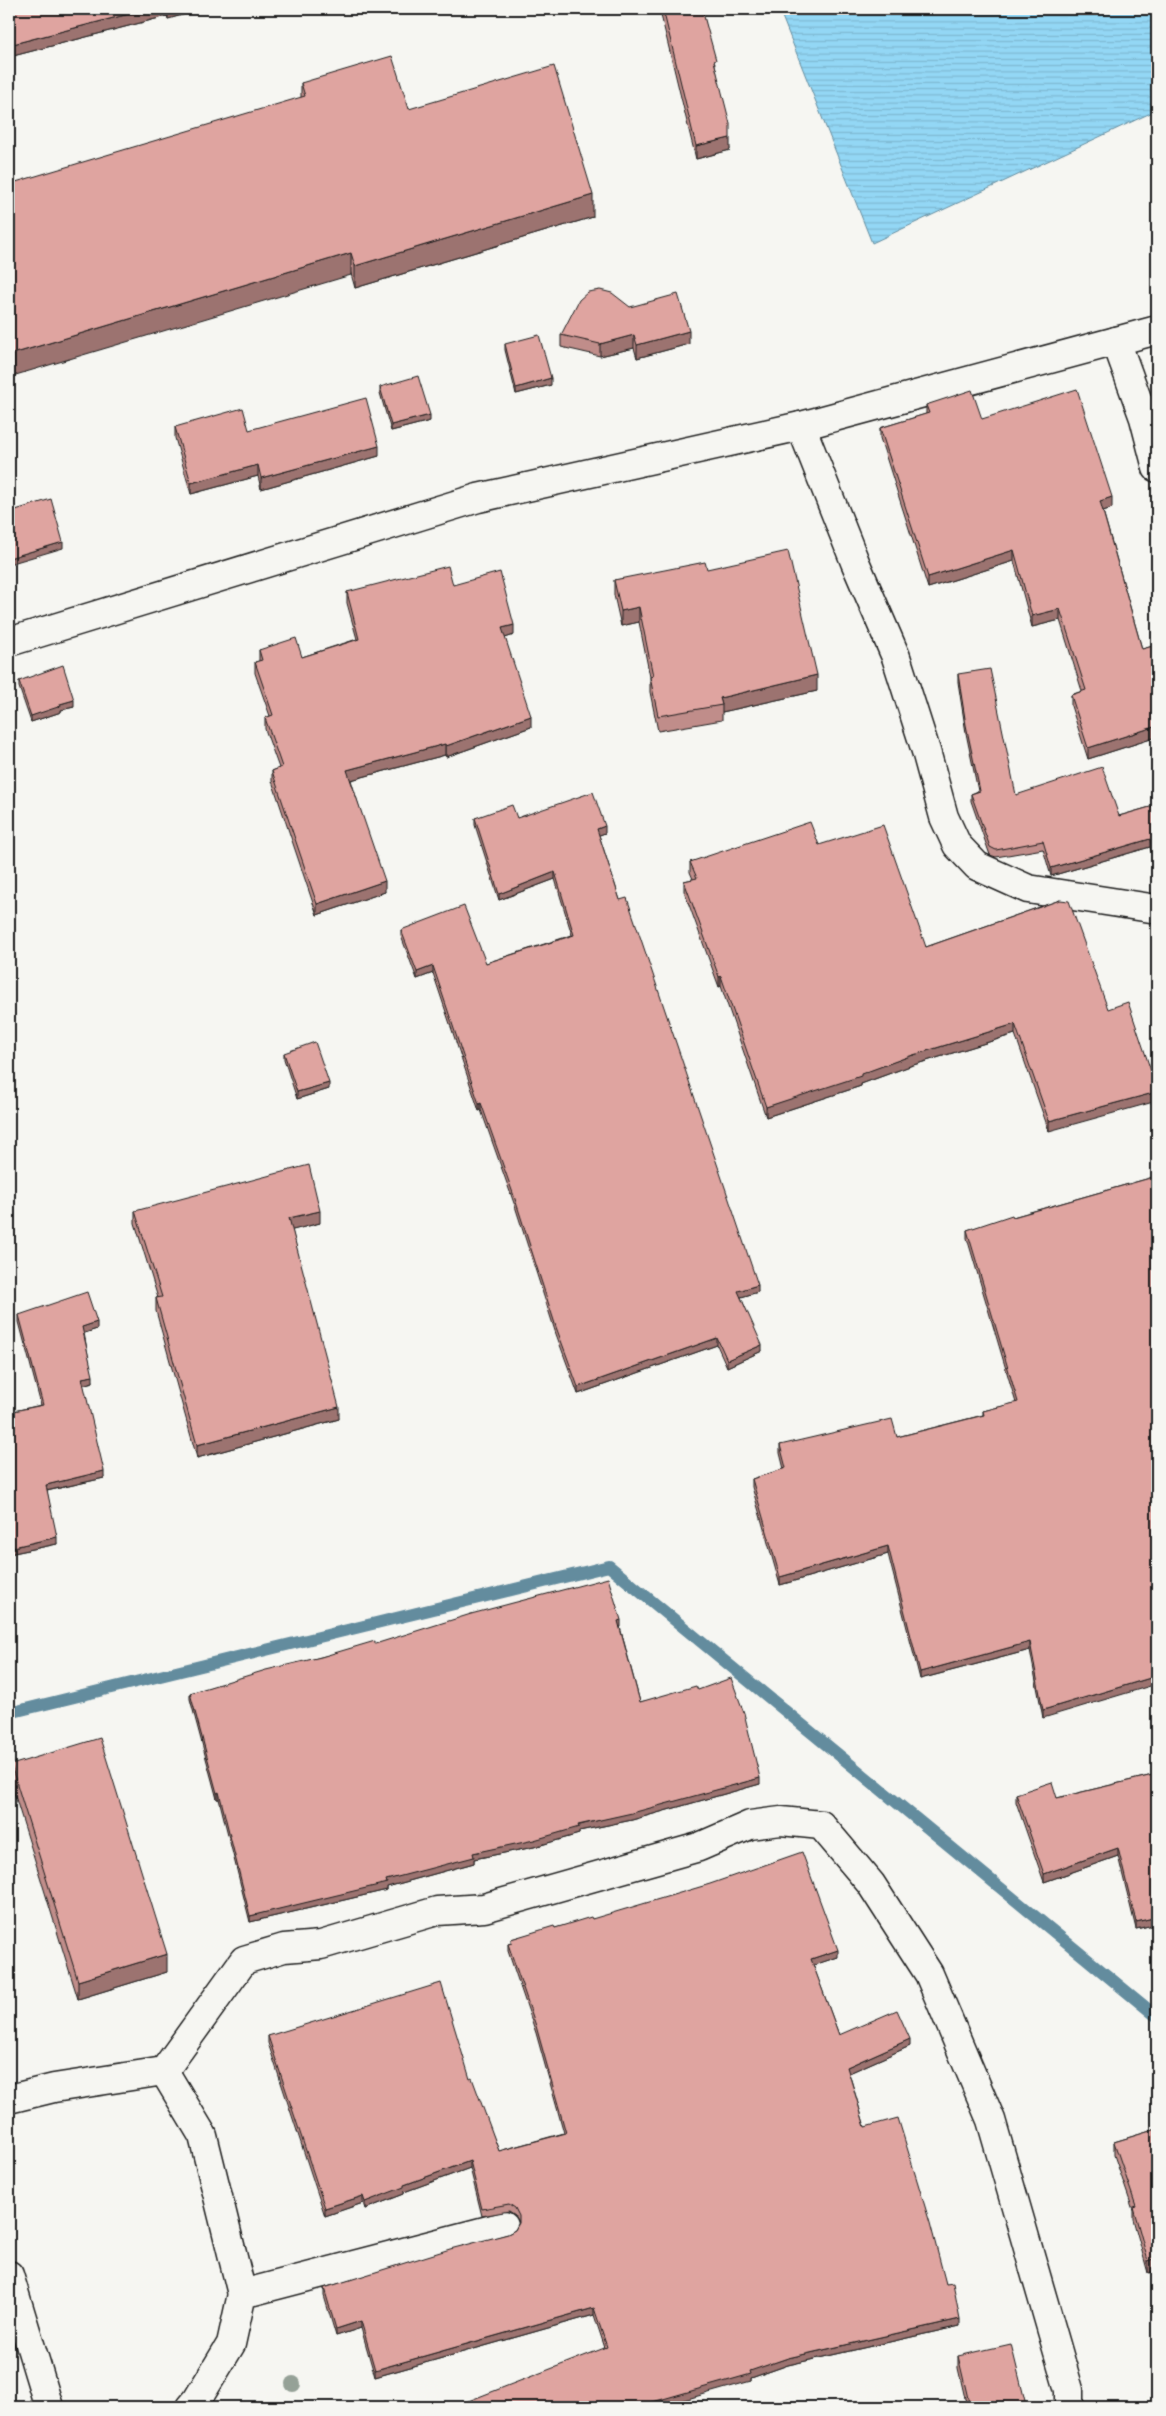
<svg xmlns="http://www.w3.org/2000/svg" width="1166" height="2416" viewBox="0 0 1166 2416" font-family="'Architects Daughter',sans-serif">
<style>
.water{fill:url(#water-rules);stroke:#638c9e}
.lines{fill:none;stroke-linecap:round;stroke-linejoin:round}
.stream{stroke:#638c9e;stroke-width:12}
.minor-casing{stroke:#1c1c1c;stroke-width:31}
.minor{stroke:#f6f6f2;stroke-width:28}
.tree{fill:#95a197}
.wall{fill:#c08d8a;stroke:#1c1c1c}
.shaded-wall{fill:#9c7370;stroke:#1c1c1c}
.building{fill:#dfa4a0;stroke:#1c1c1c}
</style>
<defs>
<pattern id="water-rules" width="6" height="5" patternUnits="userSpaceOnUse" patternTransform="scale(1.25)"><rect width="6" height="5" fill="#93d7f5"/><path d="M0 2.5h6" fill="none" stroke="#7eb8d1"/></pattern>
</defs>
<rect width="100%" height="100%" fill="#f6f6f2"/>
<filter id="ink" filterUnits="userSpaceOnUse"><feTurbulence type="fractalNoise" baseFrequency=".02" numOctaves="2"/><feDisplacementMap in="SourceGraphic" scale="10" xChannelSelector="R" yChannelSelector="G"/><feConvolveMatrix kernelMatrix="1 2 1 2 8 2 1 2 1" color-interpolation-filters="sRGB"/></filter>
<g filter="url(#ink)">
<path class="water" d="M779 9H1157V110L872 243Z"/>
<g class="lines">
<path class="stream" d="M9 1713 609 1566 1155 2015 1157 2014"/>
<g class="minor-casing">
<g id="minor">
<path d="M1116 341 1144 418 1157 468"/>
<path d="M801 426 855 562 896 657 926 751 944 817 957 845 977 866 1028 889 1157 909"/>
<path d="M9 642 478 498 801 426 1157 330"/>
<path d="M164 2071 244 1960 284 1948 321 1945 437 1911 484 1908 699 1847 750 1825 781 1821 821 1825 871 1884 929 1974 991 2120 1069 2390V2407"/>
<path d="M9 2099 54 2088 164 2071 203 2136 242 2294"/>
<path d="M9 2275 49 2407"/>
<path d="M191 2407 197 2400 231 2344 242 2294 504 2226"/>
</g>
</g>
<use href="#minor" class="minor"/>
</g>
<circle class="tree" cx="293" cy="2384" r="8"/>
<g class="wall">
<path d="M18 9H203L168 19 167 16 13 56 9 40V11Z"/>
<path d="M660 9H702L716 69 730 150 696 159 660 11Z"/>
<path d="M301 83 409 109 593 217 355 288 301 97Z"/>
<path d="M630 307 689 344 637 358 634 348 600 356 561 347V335Z"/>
<path d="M505 344 551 385 516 394 505 350Z"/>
<path d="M380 387 430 421 391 431 380 393Z"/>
<path d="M926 405 982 419 1112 508 1103 511 1142 649 1157 645V737L1088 759 1071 706V695L1082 691 1060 620 1032 627 1014 561 928 588 880 438V428L926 414Z"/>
<path d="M175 427 379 456 261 489 258 476 191 494 175 438Z"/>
<path d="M707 569 817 691 722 712V720L658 731 650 692V677L639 622 621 626 614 595V580Z"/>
<path d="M453 585 514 635 505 638 531 727 446 757 445 755 351 780 385 892 317 915 272 781V771L279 768 265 729V718L270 716 255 673V662L259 661V650L302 657 357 639 347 603V592Z"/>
<path d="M958 674 1016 795 1119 816 1157 805V870L1150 847 1051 876 1043 849 996 857 990 855 971 801V794L978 791 966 733 958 682Z"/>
<path d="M19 681 74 707 61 710V712L31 722 19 687Z"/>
<path d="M475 818H517L605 833 599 835 620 900 758 1292 741 1297 762 1351 727 1367 717 1345 578 1394 556 1334 515 1206 481 1110 479 1111 433 973 417 979 401 936V930L486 963 572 935 555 879 499 900 475 825Z"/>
<path d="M819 845 926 947 1060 900 1049 1131 1015 1034 910 1066 861 1084V1086L766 1117 721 986 719 987 684 891V881L693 879 690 872V862Z"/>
<path d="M284 1053 329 1089 297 1099 284 1059Z"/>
<path d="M1157 1176 1043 1718 1030 1650 920 1679 888 1554 780 1585 752 1487V1479L784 1469 780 1453V1445L897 1437 983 1415V1411L1016 1403 967 1238V1230Z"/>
<path d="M135 1211 320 1223 292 1230 339 1419 197 1458 156 1311V1298H158L135 1223Z"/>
<path d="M19 1315 97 1329 84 1333 93 1382 83 1384 104 1478 47 1491 57 1544 9 1554V1412L41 1405 19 1322Z"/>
<path d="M620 1627 640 1702 698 1690 760 1784 632 1820 579 1831V1834L534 1847 474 1859V1863L387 1887V1890L250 1922 219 1799H217L190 1699V1693L321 1657 375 1644 621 1627Z"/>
<path d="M11 1765 167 1972 78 1999 11 1783Z"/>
<path d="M1157 1774V1924L1136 1929 1118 1856 1044 1882 1016 1802V1794L1057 1798Z"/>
<path d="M592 1919 838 1957 813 1965 839 2035 910 2046 849 2073 865 2127 946 2284 960 2326 788 2365 751 2378V2381L605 2348 594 2315 375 2377 361 2328 336 2336 324 2296V2288L508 2234 515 2230 519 2222 515 2215 509 2211 482 2216 470 2168 404 2192V2194L365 2209 363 2203 325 2216 268 2043V2036L470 2079 499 2151 564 2133 536 2033 508 1951V1944L511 1943V1939Z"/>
<path d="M1157 2019V2040L1155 2033V2020Z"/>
<path d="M1157 2129V2271L1148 2273 1133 2219V2210L1114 2155V2142Z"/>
<path d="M958 2356 1026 2407H967L958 2368Z"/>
</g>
<g class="shaded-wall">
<path d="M148 9H167V16L13 56V44Z"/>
<path d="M168 9H203L168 19Z"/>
<path d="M730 138V150L696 159V146Z"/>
<path d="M593 195V217L355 288V266Z"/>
<path d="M351 253V275L9 377V355Z"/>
<path d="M689 331V344L637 358V345Z"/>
<path d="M634 335V348L600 356V344Z"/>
<path d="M551 378V385L516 394V388Z"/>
<path d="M430 415V421L391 431V425Z"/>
<path d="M379 446V456L261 489V478Z"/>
<path d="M258 465V476L191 494V483Z"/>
<path d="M1112 497V508L1100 512V501Z"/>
<path d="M63 542V548L9 564V558Z"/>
<path d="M1014 550V561L928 588V577Z"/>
<path d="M639 607V622L621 626V611Z"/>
<path d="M1060 609V620L1032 627V616Z"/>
<path d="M514 625V635L502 639V628Z"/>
<path d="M817 675V691L722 712V705L720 698Z"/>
<path d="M74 700V707L61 710V712L31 722V716L60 704Z"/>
<path d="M531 716V727L446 757V746Z"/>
<path d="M1157 726V737L1088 759V748Z"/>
<path d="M445 744V755L347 781V770Z"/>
<path d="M605 826V833L597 836V829Z"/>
<path d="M1150 839V847L1051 876V868Z"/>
<path d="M555 872V879L499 900V894Z"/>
<path d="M385 881V892L317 915V904Z"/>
<path d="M433 966V973L417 979V972Z"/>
<path d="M721 976V986L719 987V977Z"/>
<path d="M1015 1024V1034L910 1066 861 1084V1086L766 1117V1107L910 1056Z"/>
<path d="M329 1083V1089L297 1099V1092Z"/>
<path d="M1157 1092V1101L1049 1131V1121Z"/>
<path d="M481 1103V1110L479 1111V1104Z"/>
<path d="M320 1211V1223L289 1231V1218Z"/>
<path d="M758 1285V1292L738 1298V1291Z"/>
<path d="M97 1322V1329L82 1334V1327Z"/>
<path d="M717 1338V1345L578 1394V1387Z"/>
<path d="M762 1345V1351L727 1367V1360Z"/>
<path d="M93 1376V1382L82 1385V1378Z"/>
<path d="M339 1407V1419L197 1458V1445Z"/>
<path d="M104 1471V1478L46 1491V1485Z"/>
<path d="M57 1537V1544L9 1554V1548Z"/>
<path d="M888 1546V1554L780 1585V1577Z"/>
<path d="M621 1620V1627H618V1621Z"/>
<path d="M1030 1642V1650L920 1679V1672Z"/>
<path d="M1157 1676V1684L1043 1718V1710Z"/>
<path d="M760 1778V1784L632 1820 579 1831V1834L534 1847 474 1859V1863L387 1887V1890L250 1922V1916L386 1880 473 1853Z"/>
<path d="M219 1792V1799H217V1793Z"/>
<path d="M1118 1848V1856L1044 1882V1874Z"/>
<path d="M1157 1917V1924L1136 1929V1922Z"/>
<path d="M838 1950V1957L811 1966V1959Z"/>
<path d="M167 1954V1972L78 1999V1981Z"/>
<path d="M910 2039V2046L847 2074V2067Z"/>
<path d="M470 2161V2168L404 2192V2194L365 2209V2202L404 2185Z"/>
<path d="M363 2196V2203L325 2216V2208Z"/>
<path d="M1157 2258V2271L1148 2273V2261Z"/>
<path d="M594 2308V2315L375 2377V2370Z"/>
<path d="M960 2319V2326L788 2365 751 2378V2381L659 2407H635L788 2358Z"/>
<path d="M361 2321V2328L336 2336V2329Z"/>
</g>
<g class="building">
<path d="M18 9H148L13 44 9 27V11Z"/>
<path d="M663 9H702L716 60 714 61 730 124V138L696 146Z"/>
<path d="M392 56 409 109 554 66 593 195 355 266 351 253 9 355V184L305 96 301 83Z"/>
<path d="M600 290 612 293 630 307 678 294 689 331 637 345 634 335 600 344 561 335 579 300 588 292Z"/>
<path d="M539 335 551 378 516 388 505 344Z"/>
<path d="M418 376 430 415 391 425 380 387Z"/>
<path d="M1077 389 1112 497 1100 501 1142 649 1157 645V726L1088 748 1071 695 1086 690 1060 609 1032 616 1014 550 928 577 880 428 929 413 926 405 972 390 982 419Z"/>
<path d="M366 398 379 446 261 478 258 465 191 483 175 427 243 408 249 430Z"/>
<path d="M51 499 63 542 9 558V512Z"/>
<path d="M788 551 817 675 720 698 722 705 658 716 650 677 653 676 639 607 621 611 614 580 705 562 707 569Z"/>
<path d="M448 566 453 585 500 572 514 625 502 628 531 716 446 746 445 744 347 770 385 881 317 904 272 771 282 767 265 718 273 715 255 662 262 660 259 650 296 638 302 657 359 639 347 592Z"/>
<path d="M63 665 74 700 60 704 61 706 31 716 19 681Z"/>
<path d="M990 669 1016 795 1102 767 1119 816 1157 805V862L1150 839 1051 868 1043 841 996 850 990 847 971 794 980 791 966 725 958 674Z"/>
<path d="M593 792 605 826 597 829 620 900 627 898 758 1285 738 1291 762 1345 727 1360 717 1338 578 1387 556 1327 515 1199 481 1103 479 1104 433 966 417 972 401 930 464 906 486 963 574 935 555 872 499 894 475 818 512 805 517 818Z"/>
<path d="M810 822 819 845 883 825 926 947 1060 900 1069 901 1108 1009 1128 1002 1157 1089V1092L1049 1121 1015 1024 910 1056 861 1074V1076L766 1107 721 976 719 977 684 881 697 878 690 862Z"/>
<path d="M315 1042 329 1083 297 1092 284 1053Z"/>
<path d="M309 1165 320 1211 289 1218 339 1407 197 1445 156 1298 162 1297 135 1211Z"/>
<path d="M1157 1176V1676L1043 1710 1030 1642 920 1672 888 1546 780 1577 752 1479 786 1468 780 1445 892 1419 897 1437 984 1415 983 1411 1018 1402 967 1230 1012 1215 1013 1217Z"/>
<path d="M87 1292 97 1322 82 1327 93 1376 82 1378 104 1471 46 1485 57 1537 9 1548V1412L43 1405 19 1315Z"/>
<path d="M608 1578 621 1620 618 1621 640 1702 696 1686 698 1690 731 1678 744 1713 760 1778 632 1813 578 1825 579 1827 534 1840 473 1853 474 1857 386 1880 387 1883 250 1916 219 1792 217 1793 190 1693 266 1670 321 1657 375 1641V1644L471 1614Z"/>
<path d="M100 1738 167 1954 78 1981 11 1765Z"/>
<path d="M1157 1774V1917L1136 1922 1118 1848 1044 1874 1016 1794 1052 1782 1057 1798Z"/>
<path d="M802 1852 838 1950 811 1959 839 2035 897 2010 910 2039 847 2067 865 2127 898 2118 930 2223 946 2284 953 2283 960 2319 788 2358 750 2371 751 2374 635 2407H453L607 2347 594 2308 375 2370 361 2321 336 2329 324 2288 450 2249 508 2234 515 2230 519 2223V2216L515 2208 509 2204 482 2209 470 2161 404 2185V2187L365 2202 363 2196 325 2208 268 2036 441 1983 470 2079 472 2078 499 2151 566 2133 536 2026 508 1944 512 1943 511 1939 554 1926 555 1928 591 1917 592 1919 710 1884Z"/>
<path d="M1157 2019V2028L1155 2020Z"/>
<path d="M1157 2129V2258L1148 2261 1133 2207 1136 2206 1114 2142Z"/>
<path d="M1011 2344 1026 2405 1017 2407H970L958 2356Z"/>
</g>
</g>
<rect width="1166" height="2416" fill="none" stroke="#f6f6f2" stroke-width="30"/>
<rect x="15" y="15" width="1136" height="2386" fill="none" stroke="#1c1c1c" stroke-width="2" filter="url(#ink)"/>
</svg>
